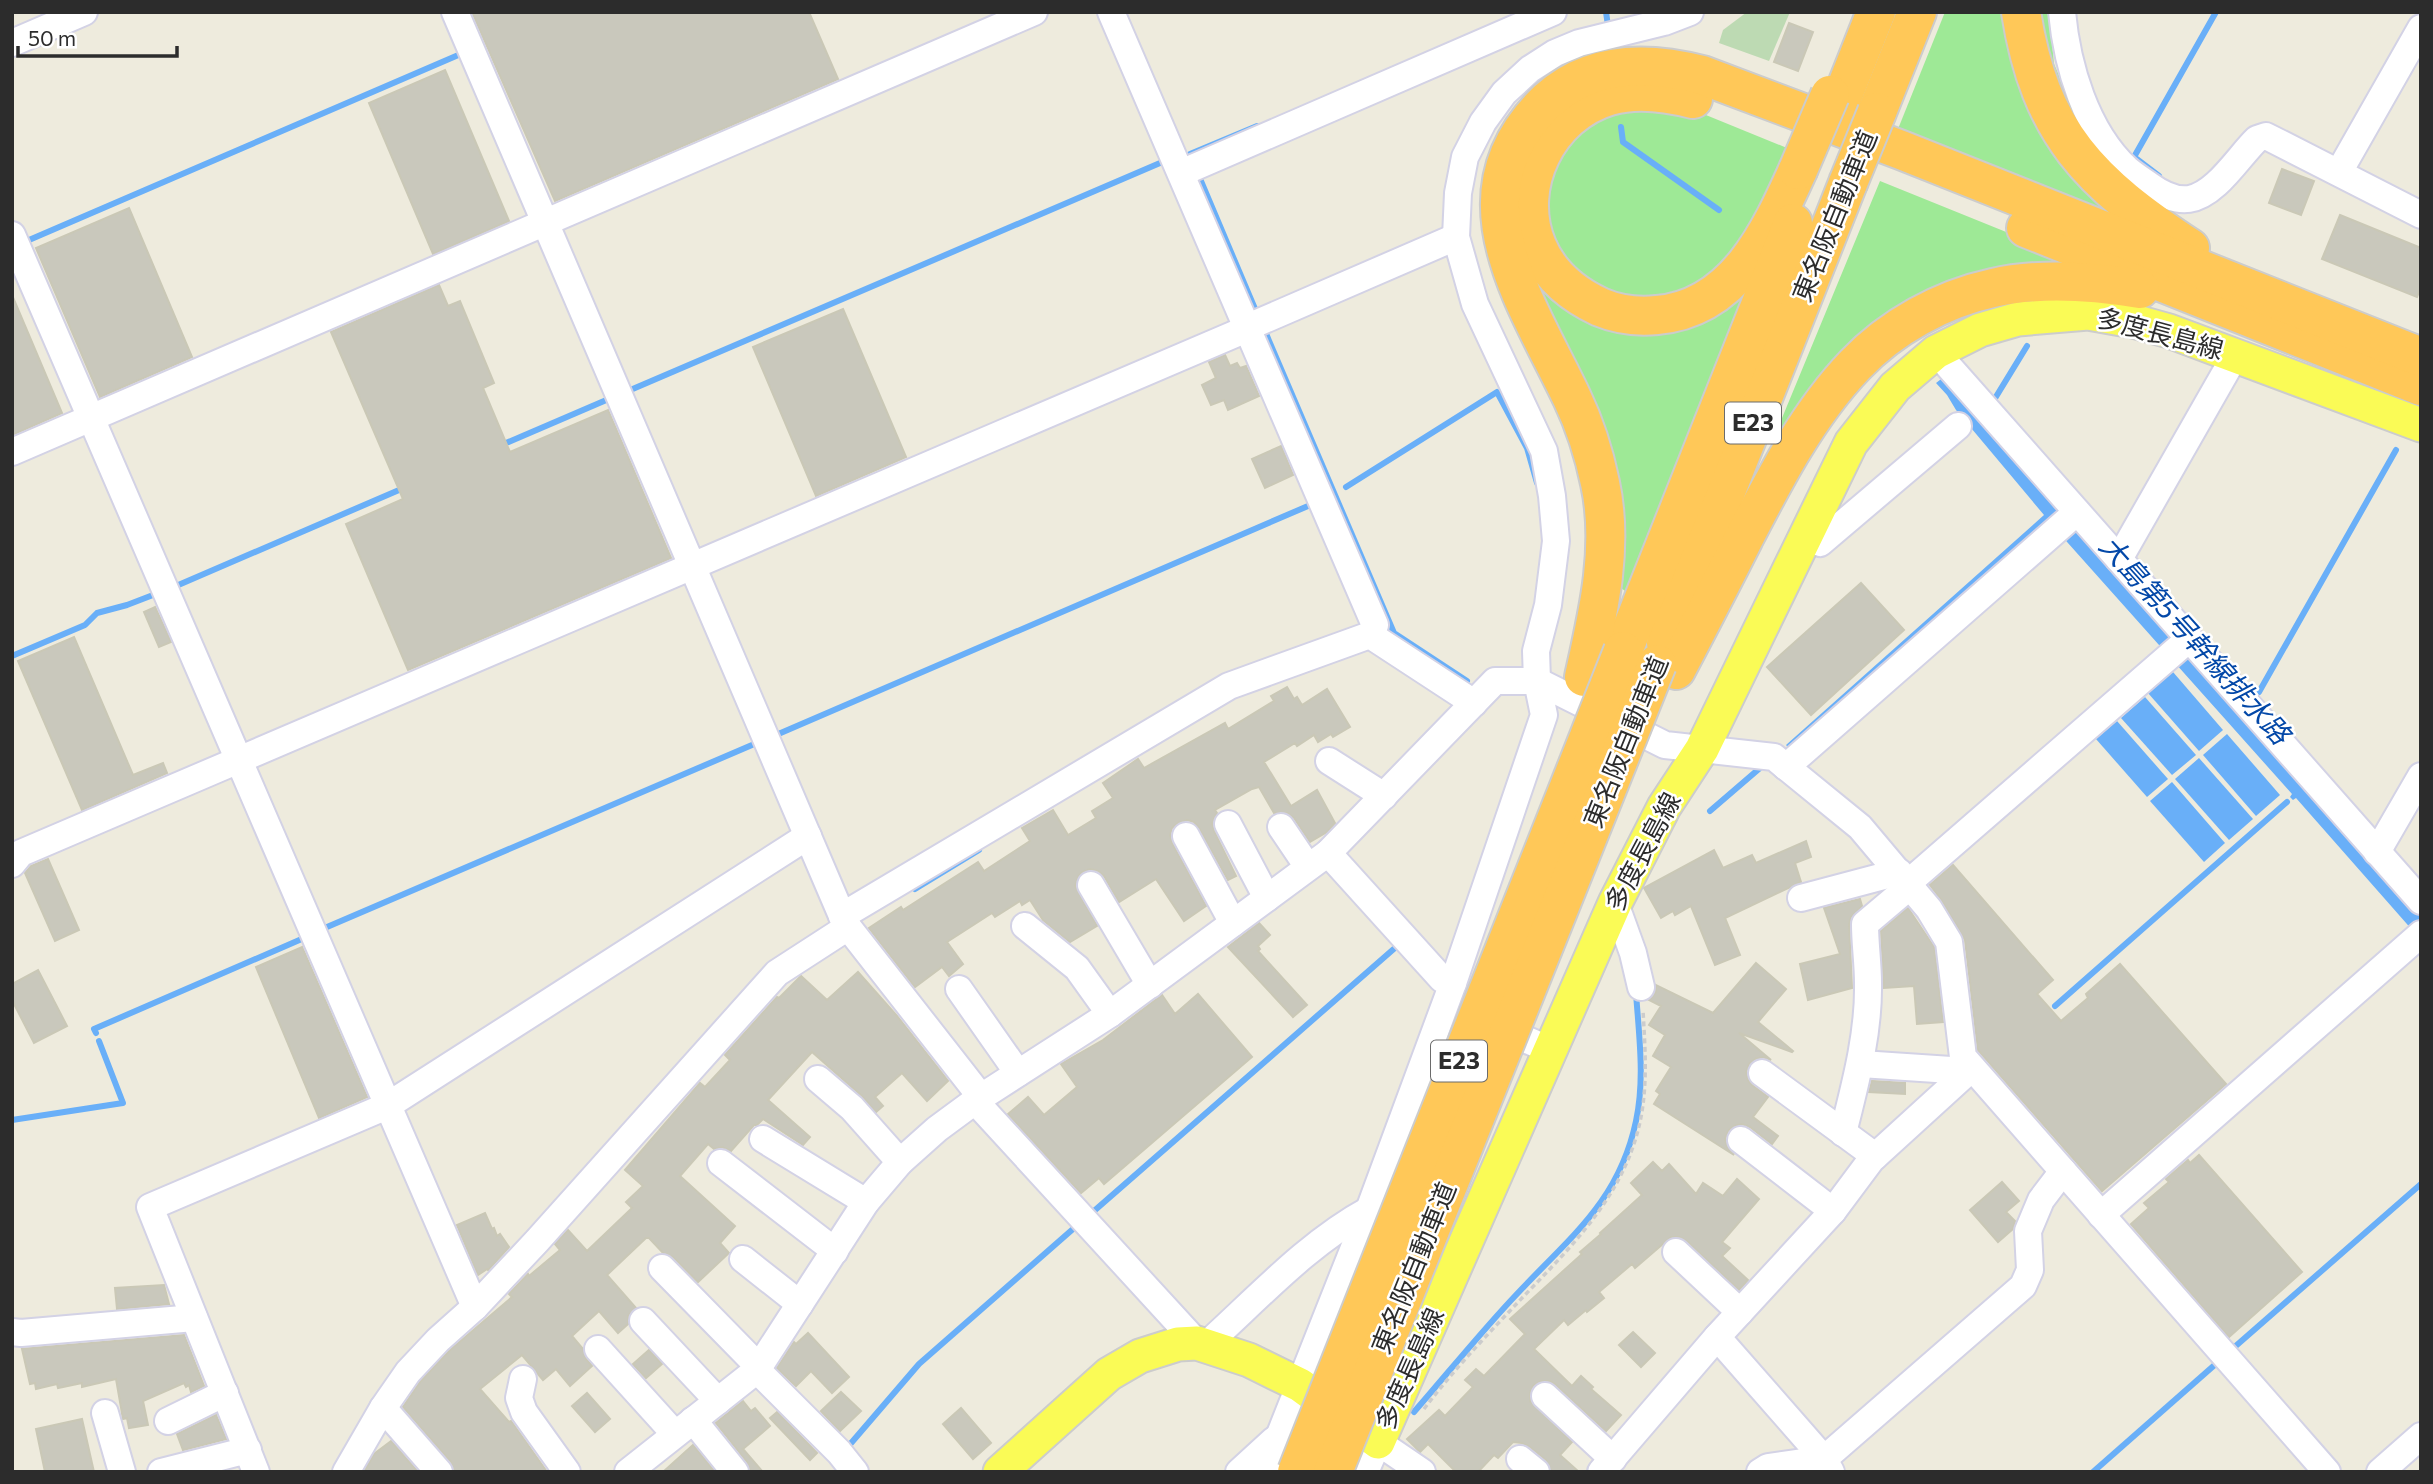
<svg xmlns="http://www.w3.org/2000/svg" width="2433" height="1484" viewBox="0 0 2433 1484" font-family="Commissioner,'Noto Sans JP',sans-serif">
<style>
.green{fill:#9ee996}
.cemetery{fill:#bddab3}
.water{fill:#69aff8}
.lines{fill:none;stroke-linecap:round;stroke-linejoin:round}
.stream{stroke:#69aff8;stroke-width:6}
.building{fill:#c9c8bc;stroke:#cac8b6;stroke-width:2}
.minor-casing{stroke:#d3d2e5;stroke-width:30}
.major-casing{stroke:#ccc;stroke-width:37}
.highway-casing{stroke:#ccc;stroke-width:42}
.path{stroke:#ccc;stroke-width:3.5;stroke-dasharray:5 3.5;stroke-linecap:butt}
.minor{stroke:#fff;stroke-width:26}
.major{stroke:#fafb56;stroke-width:33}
.highway{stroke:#ffc858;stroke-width:38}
.highway-bridge-casing{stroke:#ccc;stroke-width:42;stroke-linecap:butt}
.highway-bridge{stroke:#ffc858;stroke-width:38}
.labels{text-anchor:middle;stroke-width:5;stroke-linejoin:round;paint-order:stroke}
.shield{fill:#fff;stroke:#6b6b6b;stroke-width:2}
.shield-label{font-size:24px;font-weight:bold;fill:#2c2c2c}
.street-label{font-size:26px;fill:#2c2c2c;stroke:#fff}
.water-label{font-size:28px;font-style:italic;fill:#0348a8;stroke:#fff}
</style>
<rect width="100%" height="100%" fill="#eeebdd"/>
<g class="green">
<path d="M1945 12H2010L2146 235 1896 134Z"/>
<path d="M2035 12H2049L2054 64 2066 92 2084 128 2068 118Z"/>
<path d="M1628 109 1701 113 1787 148 1756 220 1732 258 1675 300 1615 302 1550 246 1542 192 1574 133 1605 112Z"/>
<path d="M1880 181 2088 265 1955 287 1781 442 1775 435Z"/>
<path d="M1539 276 1560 301 1588 322 1632 334 1748 284 1625 591 1616 584 1526 279Z"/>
</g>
<path class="cemetery" d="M1747 12H1790L1769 61 1719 43 1723 30Z"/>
<g class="water">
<path d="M1945 376 2421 916V940L2296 798 2293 800 2290 797 2292 794 2051 524 1793 753 1786 745 2044 515 1956 410 1947 395 1936 383Z"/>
<path d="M2173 672 2223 730 2199 751 2148 693Z"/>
<path d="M2145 697 2196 755 2172 775 2121 718Z"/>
<path d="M2117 721 2168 779 2147 797 2096 739Z"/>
<path d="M2227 734 2280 795 2256 816 2203 755Z"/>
<path d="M2199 758 2253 819 2229 840 2175 779Z"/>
<path d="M2172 782 2225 843 2204 862 2150 801Z"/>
</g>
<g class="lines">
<g class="stream">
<path d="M1606 12 1608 26"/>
<path d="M1621 127 1623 142 1719 210"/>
<path d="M1193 161 1190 154 1257 126"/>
<path d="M1198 174 1258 316"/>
<path d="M2159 176 2134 157 2216 12"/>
<path d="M29 240 463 53"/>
<path d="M1264 329 1394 633 1467 681"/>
<path d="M628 391 1167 160"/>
<path d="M1994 400 2027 346"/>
<path d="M499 446 611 398"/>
<path d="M1346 487 1497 392 1527 448 1537 483"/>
<path d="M176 586 406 487"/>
<path d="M12 656 85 625 97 613 127 605 153 595"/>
<path d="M2259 692 2396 450"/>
<path d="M776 735 1308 506"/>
<path d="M1710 811 1760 768"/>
<path d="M915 889 979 850"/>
<path d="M320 930 759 742"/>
<path d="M2055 1006 2287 802"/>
<path d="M96 1033 94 1029 304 938"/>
<path d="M12 1120 123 1103 99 1041"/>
<path d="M1094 1211 1396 947"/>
<path d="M2230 1351 2421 1184"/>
<path d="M1414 1412C1448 1373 1481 1332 1516 1295 1569 1238 1619 1202 1636 1121 1645 1079 1639 1036 1636 993"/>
<path d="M846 1449 919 1364 1073 1229"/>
<path d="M2093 1472 2218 1362"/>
</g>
</g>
<g class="building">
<path d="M472 12H809L838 79 555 201Z"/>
<path d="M1789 23 1813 32 1798 71 1774 62Z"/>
<path d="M445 70 509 221 433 254 369 103Z"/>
<path d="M2282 169 2314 181 2301 215 2269 203Z"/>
<path d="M129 208 192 357 100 397 36 248Z"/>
<path d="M2340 215 2421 248V287L2417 297 2322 259Z"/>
<path d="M439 285 448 306 460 301 494 383 483 388 510 452 608 410 671 558 408 670 346 524 403 499 331 332Z"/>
<path d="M12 295 62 413 12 435Z"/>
<path d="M843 309 906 457 816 496 753 347Z"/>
<path d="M1225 355 1230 366 1237 363 1240 368 1246 366 1259 396 1228 410 1224 400 1211 405 1202 385 1216 378 1209 362Z"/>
<path d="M1281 446 1293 475 1265 488 1252 459Z"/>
<path d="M1861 583 1904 630 1811 715 1767 667Z"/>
<path d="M155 607 171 642 159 647 144 612Z"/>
<path d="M74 637 133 775 163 763 167 773 82 810 18 661Z"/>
<path d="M1287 687 1294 699 1297 697 1302 705 1327 689 1350 727 1333 737 1331 734 1318 742 1314 735 1297 746 1295 743 1264 762 1291 806 1317 790 1335 823 1327 832 1310 842 1294 818 1287 813H1274L1259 787 1252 789 1215 810 1217 813 1212 823 1214 831 1236 876 1228 880 1199 828 1194 822 1187 820 1178 823 1172 828 1170 835 1172 843 1206 906 1184 921 1156 879 1119 902 1104 876 1098 871 1090 869 1082 872 1078 877 1075 886 1097 926 1070 942 1043 920 1030 900 1022 905 1020 901 995 917 992 913 947 942 963 964 949 976 942 967 915 987 869 928 901 907 903 910 978 862 984 871 1030 841 1022 828 1053 810 1068 835 1096 818 1092 811 1113 798 1103 783 1138 759 1144 768 1225 723 1228 729 1274 701 1271 696Z"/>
<path d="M1806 841 1811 857 1795 863 1801 882 1725 918 1740 955 1715 965 1691 906 1675 915 1673 911 1661 918 1644 888 1714 850 1723 868 1752 855 1756 863Z"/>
<path d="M48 859 79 930 55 941 25 873 31 866Z"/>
<path d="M1953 865 2053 980 2037 994 2061 1021 2088 998 2086 994 2120 964 2226 1084 2102 1191 1978 1050 1965 940 1942 901 1930 885Z"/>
<path d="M1860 899 1862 906 1851 917 1849 924 1852 988 1808 1000 1800 964 1840 954 1824 908Z"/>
<path d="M1908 908 1934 947 1943 1022 1917 1024 1914 986 1884 988 1881 931Z"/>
<path d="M1259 923 1270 935 1258 946 1260 949 1258 951 1307 1005 1293 1017 1228 947Z"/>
<path d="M302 947 367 1097 319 1118 256 967Z"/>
<path d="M1756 963 1786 989 1758 1022 1793 1051 1792 1052 1739 1033 1771 1060 1763 1057 1755 1059 1749 1064 1746 1072 1748 1080 1752 1085 1768 1097 1753 1117 1778 1136 1772 1144 1750 1127 1742 1124 1734 1126 1728 1131 1725 1139 1727 1147 1734 1155 1654 1104 1660 1094 1656 1091 1671 1067 1653 1056 1665 1035 1649 1025 1661 1006 1649 1000 1656 992V985L1713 1013Z"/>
<path d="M38 970 67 1026 34 1043 12 1000V984Z"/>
<path d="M858 972 897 1016 948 1081 927 1101 902 1073 875 1097 883 1106 876 1112 862 1096 812 1052 768 1100 810 1137 803 1145 763 1119 757 1125H754L731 1151 722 1147 714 1149 708 1144 680 1176 735 1226 720 1243 729 1253 698 1282 673 1257 663 1253 649 1238H646L607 1275 636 1308 628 1316V1324L618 1333 599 1311 572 1336 583 1349 586 1359 592 1366 570 1386 556 1369 543 1380 522 1355 480 1389 509 1422 511 1421 547 1472H454L451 1462 403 1407 420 1382 449 1351 512 1297 509 1294 528 1274 529 1276 560 1250 555 1244 568 1230 587 1251 632 1208 626 1202 643 1186 625 1170 700 1083 705 1087 730 1060 725 1055 777 997 779 998 801 976 827 1000Z"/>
<path d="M1198 994 1252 1057 1104 1184 1099 1178 1081 1193 1008 1114 1028 1097 1044 1115 1077 1087 1061 1064 1103 1040 1162 995 1175 1014Z"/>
<path d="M1872 1081 1905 1083V1094L1869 1092Z"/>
<path d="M2199 1155 2302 1272 2229 1337 2131 1224 2149 1208 2144 1203 2169 1182 2166 1179 2188 1160 2190 1163Z"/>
<path d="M1653 1162 1662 1171 1669 1164 1696 1194 1703 1183 1723 1196 1737 1179 1759 1199 1722 1242 1730 1248 1722 1256 1748 1280 1739 1290 1687 1241 1679 1237H1671L1635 1268 1632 1264 1599 1292 1604 1298 1587 1312 1586 1310 1568 1325 1564 1320 1534 1349 1572 1386 1581 1376 1593 1387 1591 1389 1621 1415 1606 1431 1555 1384 1549 1381H1541L1533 1386 1530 1393V1401L1572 1442 1560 1455 1579 1472H1551L1546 1460 1530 1447 1522 1443 1513 1442 1498 1458 1494 1455 1478 1472H1456L1428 1444 1420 1452 1407 1439 1439 1410 1445 1416 1473 1387 1465 1380 1476 1369 1484 1376 1525 1334 1510 1319 1582 1254 1580 1252 1601 1234 1600 1233 1642 1195 1631 1183Z"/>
<path d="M2002 1182 2019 1201 2006 1212 2015 1221 2013 1229 1998 1242 1970 1210Z"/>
<path d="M485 1213 492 1229 494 1228 497 1236 500 1234 509 1247 488 1270 487 1269 478 1275 457 1225Z"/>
<path d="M164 1285 169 1304 117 1309 115 1288Z"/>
<path d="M1633 1332 1655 1353 1641 1367 1619 1345Z"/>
<path d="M808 1333 849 1377 832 1393 811 1371 796 1386 777 1368 794 1342 796 1344Z"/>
<path d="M184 1335 204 1386 191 1392 189 1385 186 1387 184 1383 143 1401 148 1425 129 1428 127 1418 123 1419 116 1379 82 1387V1383L58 1388 57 1384 36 1389 35 1383 30 1384 22 1349Z"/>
<path d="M649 1350 662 1364 646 1378 633 1364Z"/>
<path d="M841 1392 861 1411 840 1431 821 1411Z"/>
<path d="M587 1393 610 1419 595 1432 572 1406Z"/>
<path d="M743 1401 751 1411 755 1408 770 1426 743 1449 763 1472H750L747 1462 716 1423Z"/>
<path d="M961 1408 991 1443 973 1459 943 1424Z"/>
<path d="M777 1412 817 1453 810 1460 770 1418Z"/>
<path d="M216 1415 226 1439 183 1450 177 1434Z"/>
<path d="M82 1419 94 1472H45L36 1429Z"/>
<path d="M391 1441 418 1472H364L374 1454Z"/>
<path d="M693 1445 715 1472H663Z"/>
</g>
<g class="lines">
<g class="minor-casing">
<g id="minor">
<path d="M455 12 842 916 848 927 981 1097"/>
<path d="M1111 12 1375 625 1370 635"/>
<path d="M2062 12C2067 66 2086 131 2127 169 2134 175 2142 180 2149 185 2160 193 2175 201 2189 199 2216 195 2239 156 2257 139L2266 136 2421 215"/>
<path d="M12 43 84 12"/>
<path d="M2339 172 2421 28"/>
<path d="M1181 173 1553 12"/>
<path d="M12 235 475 1307"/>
<path d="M1248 327 1456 237"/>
<path d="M1936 352 2421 901"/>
<path d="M12 452 1034 12"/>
<path d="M1805 537 1820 543 1958 426"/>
<path d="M2119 559 2236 354"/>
<path d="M1329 761 1384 796"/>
<path d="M1786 767 2077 512"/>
<path d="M1228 824 1267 898"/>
<path d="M1281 827 1308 867"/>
<path d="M1186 836 1233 923"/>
<path d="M2377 852 2421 776"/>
<path d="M1328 853 1442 979 1453 983"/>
<path d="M12 864 21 853 1249 328"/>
<path d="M1908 883 2189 639"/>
<path d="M1091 885 1150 985"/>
<path d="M1801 898 1899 872"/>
<path d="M1615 903 1633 953 1641 987"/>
<path d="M842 916 1229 686 1370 635 1474 703"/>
<path d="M1025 926 1077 968 1110 1014"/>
<path d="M959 989 1018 1073"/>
<path d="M1495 1026 1550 1050"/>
<path d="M1861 1064 1951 1070 1972 1068"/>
<path d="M1762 1073 1875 1156"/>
<path d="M818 1079 852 1108 900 1162"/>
<path d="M975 1101 1197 1343"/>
<path d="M1843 1133C1855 1085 1869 1034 1868 983 1868 963 1865 944 1865 924L1910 886"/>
<path d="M763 1139 866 1202"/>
<path d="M1741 1140 1833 1211"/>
<path d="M721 1163 835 1251"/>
<path d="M2101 1215 2421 934"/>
<path d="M1676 1252 1740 1312"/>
<path d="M743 1259 800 1304"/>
<path d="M662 1268 759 1367"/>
<path d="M643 1321 718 1401"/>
<path d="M12 1332 21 1333 194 1318"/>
<path d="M1717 1337 1824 1459 1831 1472"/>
<path d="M1206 1345C1257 1299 1308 1243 1369 1210"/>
<path d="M598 1349 675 1434"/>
<path d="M757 1370 839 1452 855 1472"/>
<path d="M523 1379 519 1398 524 1412 567 1472"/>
<path d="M1545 1396 1613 1459"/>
<path d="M383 1408 439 1472"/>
<path d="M105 1413 122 1472"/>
<path d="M693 1420 735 1472"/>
<path d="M168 1421 225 1393"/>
<path d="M1520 1459 1536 1472"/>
<path d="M161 1472 248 1450"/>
<path d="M256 1472 150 1207 387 1106 808 836"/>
<path d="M346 1472 383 1408 408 1372 438 1340 475 1307 537 1241 777 973 848 927"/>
<path d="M628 1472 757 1370 866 1202 900 1162 937 1129 975 1101 1110 1014 1328 853 1495 681H1537L1665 745 1774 757 1860 827 1929 909 1949 942 1963 1057 2327 1472"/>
<path d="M1239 1472 1274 1440"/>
<path d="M1265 1472 1369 1210 1453 983 1544 715 1537 681 1536 651 1548 605 1556 541 1552 496 1544 451 1475 304 1456 237 1458 193 1465 157 1483 122 1504 93 1530 69 1555 53 1579 43 1664 22 1690 12"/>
<path d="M1365 1472 1378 1442 1422 1472"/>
<path d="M1601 1472 1717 1337 1833 1211 1871 1160 1972 1068"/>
<path d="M1760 1472 1768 1467 1824 1459 2023 1286 2030 1270 2028 1231 2041 1200 2063 1171"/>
<path d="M2380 1472 2421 1436"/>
</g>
</g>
<g class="major-casing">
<path id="major" d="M1000 1472 1109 1374 1140 1356 1178 1344 1197 1343 1249 1360 1300 1385 1378 1442 1615 903 1664 807 1702 749 1851 443 1895 387 1936 352 1980 330 2018 319 2088 313 2133 321 2169 331 2421 425"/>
</g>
<g class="highway-casing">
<g id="highway">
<path d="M2021 12C2040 134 2091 183 2190 248"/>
<path d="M1842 98 1876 12"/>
<path d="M1693 99C1666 92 1636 88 1609 96 1548 114 1512 186 1537 246 1549 275 1572 294 1600 307 1619 315 1637 317 1657 315 1735 309 1770 232 1798 170"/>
<path d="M1877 112 1917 12"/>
<path d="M2026 228 2421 386"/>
<path d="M1666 643 1848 183"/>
<path d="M1623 651 1793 223"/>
<path d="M1676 670C1699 626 1722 582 1744 538 1775 478 1808 414 1855 365 1891 327 1942 299 1993 288 2041 277 2092 281 2140 289"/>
<path d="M1584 677C1598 614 1614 547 1600 483 1594 454 1585 425 1572 398 1526 301 1449 194 1548 100 1592 60 1648 61 1702 75L1901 150 2421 357"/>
</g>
</g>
<path class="path" d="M1424 1409C1454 1369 1489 1333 1523 1297 1573 1245 1624 1195 1640 1122 1648 1085 1645 1047 1643 1010"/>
<use href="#minor" class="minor"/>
<use href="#major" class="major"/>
<use href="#highway" class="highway"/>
<g class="highway-bridge-casing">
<g id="highway-bridge">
<path d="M1798 170 1830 95"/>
<path d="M1848 183 1877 112"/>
<path d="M1297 1472 1623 651"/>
<path d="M1333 1472 1657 664"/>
</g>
</g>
<use href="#highway-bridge" class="highway-bridge"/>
</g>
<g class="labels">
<g class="shield">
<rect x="1725" y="402.5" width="56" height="41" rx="5"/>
<rect x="1431" y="1040.5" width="56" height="41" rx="5"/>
</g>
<g class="shield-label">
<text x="1753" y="431">E23</text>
<text x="1459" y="1069">E23</text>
</g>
<g class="street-label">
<text transform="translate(1835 216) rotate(-68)" y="9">東名阪自動車道</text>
<text transform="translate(2160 334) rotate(15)" y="9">多度長島線</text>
<text transform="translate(1626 742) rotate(-68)" y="9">東名阪自動車道</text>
<text transform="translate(1643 852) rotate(-62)" y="9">多度長島線</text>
<text transform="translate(1414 1268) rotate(-68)" y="9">東名阪自動車道</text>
<text transform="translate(1410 1369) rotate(-66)" y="9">多度長島線</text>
</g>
<g class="water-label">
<text transform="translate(2195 640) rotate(48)" y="10">大島第5号幹線排水路</text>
</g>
</g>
<rect width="2433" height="1484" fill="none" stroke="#2c2c2c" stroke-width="28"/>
<path d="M18 46v10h159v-10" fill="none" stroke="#2c2c2c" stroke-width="3.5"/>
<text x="28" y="46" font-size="21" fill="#2c2c2c" stroke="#ffffff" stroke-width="5" paint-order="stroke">50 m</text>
</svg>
